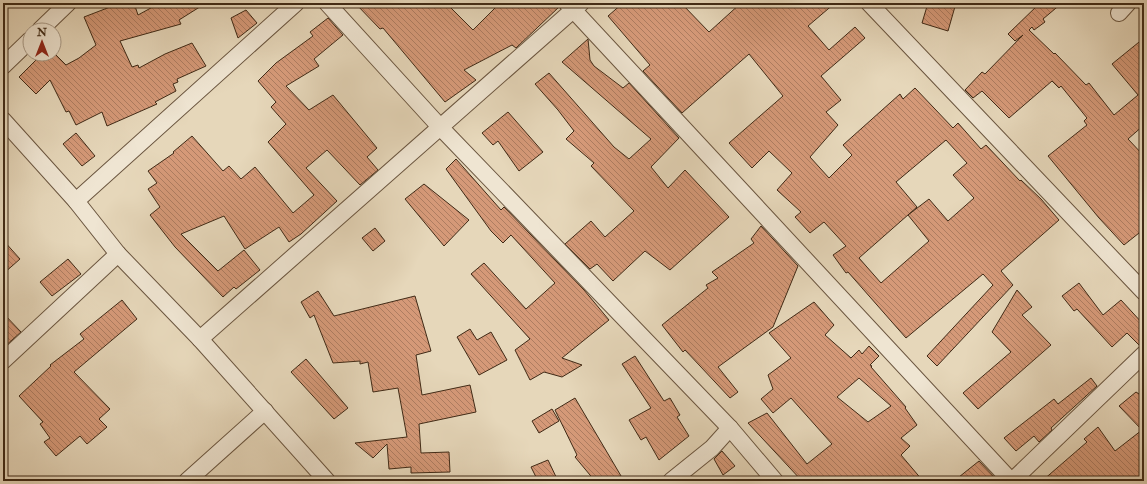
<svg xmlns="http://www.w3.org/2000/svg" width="1147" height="484" viewBox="0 0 1147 484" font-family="'IM FELL Double Pica',serif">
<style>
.building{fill:url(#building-back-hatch);stroke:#402a16;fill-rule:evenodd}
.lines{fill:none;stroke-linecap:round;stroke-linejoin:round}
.minor-casing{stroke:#6a553f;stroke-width:18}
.minor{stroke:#efe5d2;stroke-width:16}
</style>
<defs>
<pattern id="building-back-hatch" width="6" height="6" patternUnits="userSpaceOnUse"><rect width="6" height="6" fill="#d59978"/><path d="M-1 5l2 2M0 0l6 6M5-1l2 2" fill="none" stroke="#ae7d61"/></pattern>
</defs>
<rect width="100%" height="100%" fill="#e6d7ba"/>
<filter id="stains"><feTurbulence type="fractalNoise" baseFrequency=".005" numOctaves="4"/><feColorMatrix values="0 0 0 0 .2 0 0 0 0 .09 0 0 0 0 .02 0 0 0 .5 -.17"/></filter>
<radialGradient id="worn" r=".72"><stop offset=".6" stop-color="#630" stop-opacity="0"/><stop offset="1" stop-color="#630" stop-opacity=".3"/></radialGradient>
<g class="building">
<path d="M109 3H134L138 15 160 3H206L179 20 181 24 120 41 132 67 138 65 139 68 165 54 192 43 206 66 177 79 178 82 173 84 176 91 155 102 157 104 107 126 102 112 76 125 69 111 66 112 50 80 36 94 19 77 42 54H55L66 65 79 58 96 45 84 17 110 7Z"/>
<path d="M355 3H446L473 30 500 3H558L559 7 516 48 512 45 464 70 476 80 445 102 383 28 380 29Z"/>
<path d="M623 3H681L709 32 741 3H835L808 26 829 50 855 27 865 38 821 76 841 100 826 112 838 125 810 157 829 178 852 155 843 145 900 94 903 99 915 88 953 128 958 123 981 149 986 145 1020 181 1021 180 1041 199 1059 220 1001 271 1013 285 937 366 927 356 993 285 983 274 906 338 848 272 846 273 833 255 846 246 824 222 810 233 795 217 801 212 777 190 792 173 769 151 752 168 729 143 783 96 749 54 682 113 643 71 650 65 608 16ZM946 140 967 163 953 175 974 198 948 221 929 199 908 215 929 241 881 283 859 258 917 207 896 182Z"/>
<path d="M928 3H956L948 31 922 23Z"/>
<path d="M1040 3H1062L1043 19 1045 22 1034 30 1032 27 1029 30 1054 54 1055 53 1086 85 1089 83 1114 115 1138 95 1112 64 1144 38V125L1128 139 1144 156V229L1124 245 1099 218 1048 156 1087 125 1084 121 1087 118 1061 86 1059 88 1052 81 1009 118 982 91 973 98 965 90 982 72 985 74 1023 35 1015 41 1008 34Z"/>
<path d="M246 10 257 23 238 38 231 18Z"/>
<path d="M328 18 343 35 314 59 319 66 286 86 309 110 333 95 377 148 367 157 378 170 360 185 327 150 306 168 337 201 301 234 289 242 279 227 245 249 224 216 181 234 218 271 244 250 260 270 236 289 234 287 223 297 175 247 150 215 160 207 148 189 157 183 148 171 174 153 173 152 192 136 223 171 229 166 241 179 255 167 293 213 314 195 268 142 286 124 271 107 276 102 258 81 276 63 313 36 310 32Z"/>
<path d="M588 39 590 60 594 66 623 88 629 83 679 138 651 167 668 188 685 170 729 217 670 270 645 251 613 281 597 264 590 269 565 244 591 221 605 237 634 211 591 166 594 163 566 139 574 131 558 110 535 84 549 73 614 147 629 159 651 139 562 62Z"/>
<path d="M508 112 543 152 519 171 498 141 493 145 482 133Z"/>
<path d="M76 133 95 156 82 166 63 144Z"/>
<path d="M456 159 501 210 504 207 584 290 609 320 562 358 582 365 562 377 544 372 530 380 515 350 530 339 471 274 484 263 526 309 555 283 511 235 503 243 491 231 446 169Z"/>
<path d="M424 184 469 220 444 246 405 199Z"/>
<path d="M761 226 798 266 773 327 718 367 738 392 730 398 685 350 683 352 662 325 708 288 706 285 718 278 712 272 754 243 751 239Z"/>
<path d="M375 228 385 241 373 251 362 238Z"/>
<path d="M3 240 20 259 3 274Z"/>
<path d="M68 259 81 274 52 296 40 282Z"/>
<path d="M1079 283 1103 315 1121 300 1144 325V345L1140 346 1127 333 1112 347 1077 309 1074 311 1062 296Z"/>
<path d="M1017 290 1032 307 1022 315 1051 345 978 409 963 393 1011 352 992 332Z"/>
<path d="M318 291 334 316 415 296 431 351 416 355 422 395 470 385 476 412 419 424 421 453 449 452 450 472 411 473V467L389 469 387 444 373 458 355 443 407 437 398 388 373 392 368 362 360 364V361L333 363 314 315 310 318 301 302Z"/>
<path d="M122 300 137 319 74 372 110 409 99 419 107 427 87 444 80 436 56 456 44 442 50 438 40 424 43 422 19 396 51 366 50 365 84 339 80 334Z"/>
<path d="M814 302 834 325 825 335 851 358 859 350 862 354 869 346 879 356 870 365 872 366 871 367 906 407 905 408 917 425 901 438 910 446 901 455 923 481H802L748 423 767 413 807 464 832 444 791 398 773 413 761 399 773 389 768 375 791 358 769 333ZM859 378 891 406 868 422 837 397Z"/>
<path d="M3 313 21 332 3 348Z"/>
<path d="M470 329 477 340 491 332 507 360 479 375 457 337Z"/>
<path d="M635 356 664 401 670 398 680 415 677 417 689 436 659 460 646 437 641 440 629 420 651 408 622 364Z"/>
<path d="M306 359 348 408 334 419 291 372Z"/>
<path d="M1091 378 1097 386 1051 428 1052 430 1039 442 1034 436 1016 451 1004 438 1054 399 1058 404Z"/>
<path d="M1136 392 1144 397V475L1136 481H1042L1087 442 1084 439 1098 427 1115 451 1142 430 1119 406Z"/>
<path d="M575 398 624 481H595L575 457 577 455 555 410Z"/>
<path d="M552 409 559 421 539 433 532 421Z"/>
<path d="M722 451 735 466 723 475 714 459Z"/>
<path d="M548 460 558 481H538L531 467Z"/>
<path d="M979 461 998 481H954Z"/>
</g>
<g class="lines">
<g class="minor-casing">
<g id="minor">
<path d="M327 3 441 128 730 428 775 481"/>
<path d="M567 3 1011 481"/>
<path d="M869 3 1144 292"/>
<path d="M1119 13 1128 3"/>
<path d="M40 30 68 3"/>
<path d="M3 66 30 40"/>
<path d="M3 120 76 201 118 254 200 339 327 481"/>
<path d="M76 201 296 3"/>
<path d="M200 339 581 3"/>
<path d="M3 361 118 254"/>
<path d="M187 481 265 411"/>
<path d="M671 481 712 448 730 428"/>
<path d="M1012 481 1144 354"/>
</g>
</g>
<use href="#minor" class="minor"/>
</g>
<rect width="1147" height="484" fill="none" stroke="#e6d7ba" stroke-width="16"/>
<rect x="4" y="4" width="1139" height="476" fill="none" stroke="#402a16" stroke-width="2"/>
<rect x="8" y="8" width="1131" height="468" fill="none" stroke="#402a16"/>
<g transform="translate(42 42)"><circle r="19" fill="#efe5d2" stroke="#a99a87"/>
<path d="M0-3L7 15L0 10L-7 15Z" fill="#8f2418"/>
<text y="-6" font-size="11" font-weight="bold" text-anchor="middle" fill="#402a16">N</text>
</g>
<rect width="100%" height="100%" filter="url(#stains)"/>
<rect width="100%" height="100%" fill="url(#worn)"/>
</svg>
